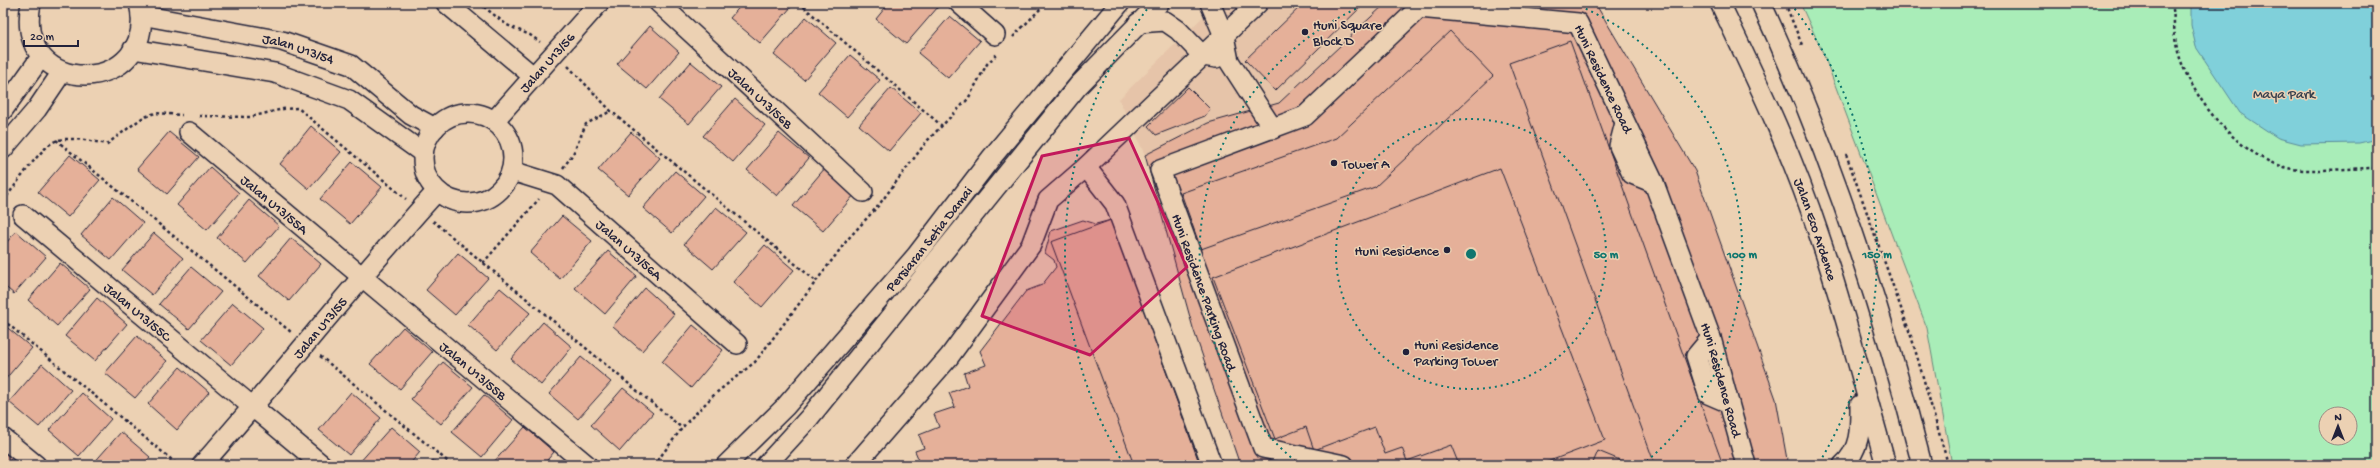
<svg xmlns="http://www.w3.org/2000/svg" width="2380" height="468" viewBox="0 0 2380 468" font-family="'Gochi Hand',sans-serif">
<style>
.built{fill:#e6c4a9}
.green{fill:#a9edb8;stroke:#66887a;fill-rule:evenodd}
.water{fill:#80d0da;stroke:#5a8a9a}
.building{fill:#e5b099;stroke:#22223b}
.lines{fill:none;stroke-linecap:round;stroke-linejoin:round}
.minor-casing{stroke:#22223b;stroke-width:22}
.path{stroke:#22223b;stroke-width:2.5;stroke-dasharray:3 3;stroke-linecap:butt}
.minor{stroke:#ecd1b3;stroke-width:19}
.marked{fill:#c2185b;fill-opacity:0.2;stroke:#c2185b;stroke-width:3;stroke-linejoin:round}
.ring{fill:none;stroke:#0f766e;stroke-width:2;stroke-dasharray:2 4}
.poi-dot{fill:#22223b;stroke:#ecd1b3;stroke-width:1.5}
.labels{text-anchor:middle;stroke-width:3;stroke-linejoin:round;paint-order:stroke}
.poi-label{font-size:14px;fill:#22223b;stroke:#ecd1b3;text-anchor:start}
.street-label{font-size:14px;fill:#22223b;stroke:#ecd1b3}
.park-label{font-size:14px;fill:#36404e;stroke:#ecd1b3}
.centre{fill:#0f766e;stroke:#ecd1b3;stroke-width:2}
.ring-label{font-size:12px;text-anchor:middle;font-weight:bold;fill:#0f766e;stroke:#ecd1b3;stroke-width:3;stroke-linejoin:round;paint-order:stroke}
</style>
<rect width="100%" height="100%" fill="#ecd1b3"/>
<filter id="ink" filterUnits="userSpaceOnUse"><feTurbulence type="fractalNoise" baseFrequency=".025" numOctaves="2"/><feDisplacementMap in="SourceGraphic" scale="8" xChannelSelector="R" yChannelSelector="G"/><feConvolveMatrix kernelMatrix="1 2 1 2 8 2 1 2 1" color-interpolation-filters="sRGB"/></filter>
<g filter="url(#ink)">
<path class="built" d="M1217 3H1393L1355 31 1279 103 1145 155 1119 99Z"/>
<path class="green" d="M1800 3H2377V465H1952L1927 328 1823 53ZM2326 414H2350V438H2326Z"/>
<path class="water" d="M2191 3H2377V139L2359 143 2301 144 2278 138 2240 113 2196 47 2191 25Z"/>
<g class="building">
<path d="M743 3H788L792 6 760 43 730 18Z"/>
<path d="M857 3H867L862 8Z"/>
<path d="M889 3H933L938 7 906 44 876 19Z"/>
<path d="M1304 3H1365L1275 91 1245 60Z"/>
<path d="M1386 3H1595L1695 171 1776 399 1788 465H1240L1193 328 1145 155 1208 123 1279 103Z"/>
<path d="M1547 3H1562L1554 7 1552 4 1548 5Z"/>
<path d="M950 16 980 41 948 78 918 53Z"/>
<path d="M806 17 836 43 804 80 774 55Z"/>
<path d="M650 26 679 52 647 89 617 64Z"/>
<path d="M1450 31 1493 76 1375 187 1201 249 1181 193 1336 138Z"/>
<path d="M1570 41 1723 465H1655L1509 63Z"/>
<path d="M850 55 880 80 847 117 818 92Z"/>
<path d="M691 62 721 87 689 124 659 99Z"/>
<path d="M1188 87 1210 109 1205 116 1156 135 1148 126Z"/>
<path d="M891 88 921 113 889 151 859 125Z"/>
<path d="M735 99 765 125 733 162 703 136Z"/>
<path d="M311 126 341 152 309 189 280 164Z"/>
<path d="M169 132 199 157 167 194 137 169Z"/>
<path d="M631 132 660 158 628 195 598 170Z"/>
<path d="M779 133 809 158 777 196 747 170Z"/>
<path d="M70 155 100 180 68 217 38 192Z"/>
<path d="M352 162 382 187 350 224 320 199Z"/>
<path d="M210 167 239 193 207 230 177 205Z"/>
<path d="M825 168 855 194 823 231 793 206Z"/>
<path d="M1500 168 1605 440 1539 465H1483L1482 462 1475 465H1459L1451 445 1407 461 1402 448 1385 454 1375 427 1314 450 1306 427 1275 439 1213 277Z"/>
<path d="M675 171 704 196 672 233 643 208Z"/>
<path d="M113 197 143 223 111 260 81 235Z"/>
<path d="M249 200 279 226 247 263 217 238Z"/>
<path d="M716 207 746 232 713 269 684 244Z"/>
<path d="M562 216 592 241 560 279 530 253Z"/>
<path d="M1083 220 1096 224 1111 220 1202 465H921L915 451 924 448 919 435 939 427 934 414 955 407 949 393 968 386 964 373 986 365 980 351 1026 291 1042 285 1056 267 1054 260 1045 253 1051 231Z"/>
<path d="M1111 220 1200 465H1134L1051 242Z"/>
<path d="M16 231 46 257 14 294 3 285V247Z"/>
<path d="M154 233 183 258 152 295 122 270Z"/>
<path d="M291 238 321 264 289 301 259 276Z"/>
<path d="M765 245 794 270 762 307 733 282Z"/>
<path d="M608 251 637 276 605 314 575 288Z"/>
<path d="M458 253 488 278 455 315 426 290Z"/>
<path d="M60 263 90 289 57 326 28 300Z"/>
<path d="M191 267 221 292 189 329 159 304Z"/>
<path d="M500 288 530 313 497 350 468 325Z"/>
<path d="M645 288 674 314 642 351 613 326Z"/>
<path d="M97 298 127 324 95 361 65 336Z"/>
<path d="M233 303 263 328 231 365 201 340Z"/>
<path d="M543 322 572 347 541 385 511 359Z"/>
<path d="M3 324 32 348 3 382Z"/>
<path d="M693 325 723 350 691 388 662 362Z"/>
<path d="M403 327 432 352 400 389 370 364Z"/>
<path d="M137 336 167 361 135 398 105 373Z"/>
<path d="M581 357 611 382 578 419 549 394Z"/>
<path d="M443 362 473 387 441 424 411 399Z"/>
<path d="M42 364 71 390 39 427 9 402Z"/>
<path d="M180 367 209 392 177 430 148 404Z"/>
<path d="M623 388 653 413 620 451 591 425Z"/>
<path d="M351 392 381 418 349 455 319 430Z"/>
<path d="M82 393 111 419 79 456 49 430Z"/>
<path d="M484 395 513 420 482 457 452 432Z"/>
<path d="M391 427 420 452 409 465 358 464Z"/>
<path d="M525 427 554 452 543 465 492 464Z"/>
<path d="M121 432 150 457 143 465H92Z"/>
<path d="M3 450 12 458 6 465H3Z"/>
<path d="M1598 451 1632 465H1592Z"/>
<path d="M433 460 439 465H429Z"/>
</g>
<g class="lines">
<g class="minor-casing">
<g id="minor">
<path d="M31 3C12 102 161 96 139 3"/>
<path d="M446 3 534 77"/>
<path id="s1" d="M659 3 863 192"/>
<path d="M959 3 995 35"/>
<path d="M1210 3 1224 36 1229 61 1273 129"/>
<path id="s2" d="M1720 3C1756 79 1793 155 1819 235 1845 310 1864 388 1886 465"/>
<path d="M1761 3C1829 149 1882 308 1922 465"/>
<path id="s3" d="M141 15 282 41 351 65 411 115 435 128"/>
<path d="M1138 23 1165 21 1178 30 1203 56 1216 58"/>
<path d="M133 49 275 73 349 100 423 153"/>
<path d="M3 110 41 57"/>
<circle cx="468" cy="158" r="45"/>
<path id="s4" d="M494 121 599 3"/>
<path d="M1625 123 1619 146 1632 174 1654 183"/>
<path id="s5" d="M189 132 587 465"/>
<path d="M3 149 37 109 62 72"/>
<path d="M1086 167 1115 204 1212 465"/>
<path id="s6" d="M512 171 557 185 737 344"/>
<path id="s7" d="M23 215 322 465"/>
<path d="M1711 338 1696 356 1708 394 1729 403"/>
<path d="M3 438 36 465"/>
<path id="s8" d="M202 465C282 375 356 280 437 191"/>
<path id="s9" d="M726 465 785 407 916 256 992 157 1120 3"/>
<path d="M766 465 809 418 1078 86 1159 3"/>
<path d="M855 465 949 357 1031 245 1048 200 1086 167 1258 3"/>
<path id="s10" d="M1344 465 1263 448 1160 170 1305 116 1419 8 1578 23 1654 183 1711 338 1746 465"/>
<path d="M1843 465C1861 449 1860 427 1860 405"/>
</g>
</g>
<g class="path">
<path d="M479 3 507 25 530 35 540 42"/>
<path d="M799 3 942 126"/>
<path d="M1785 3 1802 45"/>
<path d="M2172 3C2175 18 2173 34 2177 48 2189 97 2241 160 2292 169 2314 172 2353 168 2377 168"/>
<path d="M1013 37 1046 3"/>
<path d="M568 66 611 111 817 282"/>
<path d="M199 116 250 117 283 109 298 108 406 199"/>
<path d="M56 140 291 332"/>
<path d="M1846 154 1912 339 1948 464 1951 465"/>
<path d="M563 168 573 154 586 124 611 111"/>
<path d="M3 201C15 187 42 144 58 140 74 137 91 141 107 144L142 118 155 113 182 115"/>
<path d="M433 221 682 428"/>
<path d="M483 263 539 199"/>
<path d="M3 320 178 465"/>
<path d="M320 356 452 465"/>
<path d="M654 465 686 423 716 393 755 362 848 239 878 206 927 141 968 99 987 64 997 54"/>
</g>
<use href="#minor" class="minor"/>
</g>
</g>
<path class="marked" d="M1129 138 1187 267 1090 355 982 316 1042 156Z"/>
<g class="ring">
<circle cx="1471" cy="254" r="135"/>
<path d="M1300 465A271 271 0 0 1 1367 4M1575 4A271 271 0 0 1 1642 465"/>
<path d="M1123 463A406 406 0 0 1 1151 4M1791 4A406 406 0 0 1 1819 463"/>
</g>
<g class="poi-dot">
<circle cx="1305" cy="32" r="4"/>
<circle cx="1334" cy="163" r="4"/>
<circle cx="1447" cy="250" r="4"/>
<circle cx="1406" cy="352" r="4"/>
</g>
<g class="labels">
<g class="poi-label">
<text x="1313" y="29">Huni Square<tspan x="1313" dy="16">Block D</tspan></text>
<text x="1342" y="168">Tower A</text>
<text x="1439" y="255" text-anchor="end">Huni Residence</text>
<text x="1414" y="349">Huni Residence<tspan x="1414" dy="16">Parking Tower</tspan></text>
</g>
<g class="street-label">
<text dy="5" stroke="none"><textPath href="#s3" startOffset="161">Jalan U13/54</textPath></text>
<text dy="5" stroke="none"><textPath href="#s4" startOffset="79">Jalan U13/56</textPath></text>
<text dy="5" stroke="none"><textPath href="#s10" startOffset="912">Huni Residence Road</textPath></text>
<text dy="5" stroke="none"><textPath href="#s1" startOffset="139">Jalan U13/56B</textPath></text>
<text dy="5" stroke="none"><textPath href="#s5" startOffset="112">Jalan U13/55A</textPath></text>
<text dy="5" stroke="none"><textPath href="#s2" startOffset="246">Jalan Eco Ardence</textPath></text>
<text dy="5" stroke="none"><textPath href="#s9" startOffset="304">Persiaran Setia Damai</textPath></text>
<text dy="5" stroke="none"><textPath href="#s6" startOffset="144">Jalan U13/56A</textPath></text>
<text transform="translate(1205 292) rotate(70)" y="5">Huni Residence Parking Road</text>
<text dy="5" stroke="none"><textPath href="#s7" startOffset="150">Jalan U13/55C</textPath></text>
<text dy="5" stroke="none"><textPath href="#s8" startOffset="181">Jalan U13/55</textPath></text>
<text dy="5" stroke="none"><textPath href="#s5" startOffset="371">Jalan U13/55B</textPath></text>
<text dy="5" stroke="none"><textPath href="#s10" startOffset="1236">Huni Residence Road</textPath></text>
</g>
<g class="park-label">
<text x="2284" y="98">Maya Park</text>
</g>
</g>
<circle cx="1471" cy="254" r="6" class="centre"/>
<g class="ring-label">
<text x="1606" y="258">50 m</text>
<text x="1742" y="258">100 m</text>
<text x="1877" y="258">150 m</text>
</g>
<rect width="2380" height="468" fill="none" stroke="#ecd1b3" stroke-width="16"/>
<rect x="8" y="8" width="2364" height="452" fill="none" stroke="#22223b" stroke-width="1.5" filter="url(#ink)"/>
<g transform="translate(2338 426)"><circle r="19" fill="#ecd1b3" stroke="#9b8b83"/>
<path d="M0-3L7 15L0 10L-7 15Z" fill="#22223b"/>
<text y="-6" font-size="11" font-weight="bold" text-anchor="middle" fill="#22223b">N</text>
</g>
<path d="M24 40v6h54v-6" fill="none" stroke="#22223b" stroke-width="2"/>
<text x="30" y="40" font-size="12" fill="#22223b" stroke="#ecd1b3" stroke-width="3" paint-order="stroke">20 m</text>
</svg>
